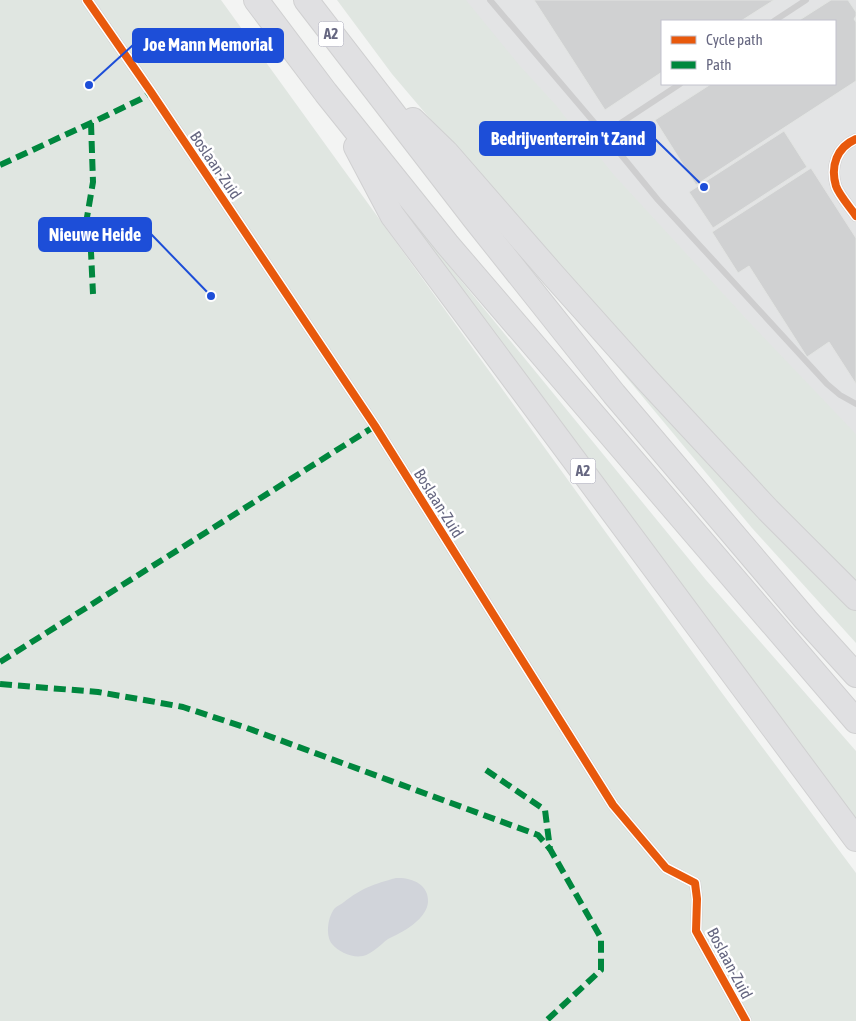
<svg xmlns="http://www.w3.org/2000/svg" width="856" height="1021" viewBox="0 0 856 1021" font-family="'Asap Condensed',sans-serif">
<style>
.built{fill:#e3e4e5;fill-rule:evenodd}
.green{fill:#e0e6e1}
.water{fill:#d1d4da}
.building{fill:#d0d1d2;stroke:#e2e4e2}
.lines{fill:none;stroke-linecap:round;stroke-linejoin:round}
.motorway-casing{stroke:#d0d0d1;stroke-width:26}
.service{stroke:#cececf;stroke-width:6}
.minor{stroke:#cececf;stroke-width:12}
.motorway{stroke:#e0e0e2;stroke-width:24}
.quiet{stroke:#00873e;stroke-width:6;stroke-dasharray:12 6;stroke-linecap:butt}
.cycleway-casing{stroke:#fff;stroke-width:11}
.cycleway{stroke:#e8590c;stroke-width:8}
.labels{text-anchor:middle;stroke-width:5;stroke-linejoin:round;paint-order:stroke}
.shield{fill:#fff;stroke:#9495a7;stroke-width:1}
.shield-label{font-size:15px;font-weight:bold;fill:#666781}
.street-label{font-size:16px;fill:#666781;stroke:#fff}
.leader{fill:none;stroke:#1d4ed8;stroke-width:2}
.callout-dot{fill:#1d4ed8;stroke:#fff;stroke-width:2}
.callout{fill:#1d4ed8;stroke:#1d4ed8;stroke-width:2}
.callout-label{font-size:18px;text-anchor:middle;font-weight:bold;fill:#fff}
</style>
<rect width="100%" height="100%" fill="#f3f4f3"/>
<path class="built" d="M402 0H856V516ZM662 21H835V84H662Z"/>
<g class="green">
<path d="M0 0H221L719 689 856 873V1021H0Z"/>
<path d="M337 0H466L520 66 555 104 580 136 602 160 614 175 751 324 855 433 856 435V581L763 492 567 280 392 74Z"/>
<path d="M369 168 706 580 856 751V821Z"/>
<path d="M507 234 856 608V643L752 528Z"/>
</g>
<path class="water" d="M396 878C411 877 429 884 428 902 427 916 410 928 398 934 395 936 391 937 388 939 380 945 372 954 363 956 356 957 351 956 344 953 340 951 335 948 332 944 325 935 328 916 335 908 337 906 342 904 344 902 362 888 374 884 396 878Z"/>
<g class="building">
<path d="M534 0H774L741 21H662V72L605 110Z"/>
<path d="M831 0H848L856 12V16L854 19 856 22V81L696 185 655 120 711 84H835V21H798Z"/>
<path d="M784 131 807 167 713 228 689 192Z"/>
<path d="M811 168 856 238V384L829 342 807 357 749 266 738 273 712 232Z"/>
</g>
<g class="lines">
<g class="motorway-casing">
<g id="motorway">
<path d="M256 0 326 93 447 244 856 721"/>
<path d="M306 0 474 218 614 394 806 620 856 675"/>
<path d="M413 120 446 152 554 276 648 381 768 510 856 598"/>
<path d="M356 147 392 215 856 839"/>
</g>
</g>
<g class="service">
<path d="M490 0 604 134 680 84"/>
<path d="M774 21 806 0"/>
<path d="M604 134 658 200 827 384 840 395 856 404"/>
</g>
<g class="minor">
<path d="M87 0 151 92 375 426 613 805 666 868 695 883 697 899 696 931 746 1021"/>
<path d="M856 139C837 147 830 166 836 186 839 195 850 207 856 216"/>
</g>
<use href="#motorway" class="motorway"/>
<g class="quiet">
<path d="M91 123 93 182 85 229 91 252 93 294"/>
<path d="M0 165 91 123 141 99 151 92"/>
<path d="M0 662 375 426"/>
<path d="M0 684 98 692 150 701 183 707 247 728 538 835 550 849"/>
<path d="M486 770 545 810 550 849 601 938V970L546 1021"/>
</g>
<g class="cycleway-casing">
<g id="cycleway">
<path d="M87 0 151 92 375 426 613 805 666 868 695 883 697 899 696 931 746 1021"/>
<path d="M856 139C837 147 830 166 836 186 839 195 850 207 856 216"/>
</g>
</g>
<use href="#cycleway" class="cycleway"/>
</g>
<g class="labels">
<g class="shield">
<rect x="318.5" y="21.5" width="25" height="25" rx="4"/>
<rect x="570.5" y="458.5" width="25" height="25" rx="4"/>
</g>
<g class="shield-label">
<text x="331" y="39">A2</text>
<text x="583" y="476">A2</text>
</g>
<g class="street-label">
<text transform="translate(216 165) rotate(56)" y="6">Boslaan-Zuid</text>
<text transform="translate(439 503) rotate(58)" y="6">Boslaan-Zuid</text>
<text transform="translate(730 963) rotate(62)" y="6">Boslaan-Zuid</text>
</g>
</g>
<path class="leader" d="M89 85L133 45M704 187L655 139M211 296L151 234"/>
<g class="callout-dot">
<circle cx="89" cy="85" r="5"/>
<circle cx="704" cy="187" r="5"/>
<circle cx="211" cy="296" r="5"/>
</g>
<g class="callout">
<rect x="133" y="29" width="150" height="33" rx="5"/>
<rect x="480" y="122" width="175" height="33" rx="5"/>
<rect x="39" y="218" width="112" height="33" rx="5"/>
</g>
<g class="callout-label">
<text x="208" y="51">Joe Mann Memorial</text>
<text x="568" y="145">Bedrijventerrein 't Zand</text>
<text x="95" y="241">Nieuwe Heide</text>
</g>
<rect x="661" y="20" width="175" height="65" fill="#ffffff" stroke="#c2c2cd"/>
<rect x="671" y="36" width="25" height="8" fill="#e8590c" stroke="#c2c2cd"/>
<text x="706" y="45" font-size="15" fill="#666781">Cycle path</text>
<rect x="671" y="61" width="25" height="8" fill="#00873e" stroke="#c2c2cd"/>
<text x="706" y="70" font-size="15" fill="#666781">Path</text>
</svg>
